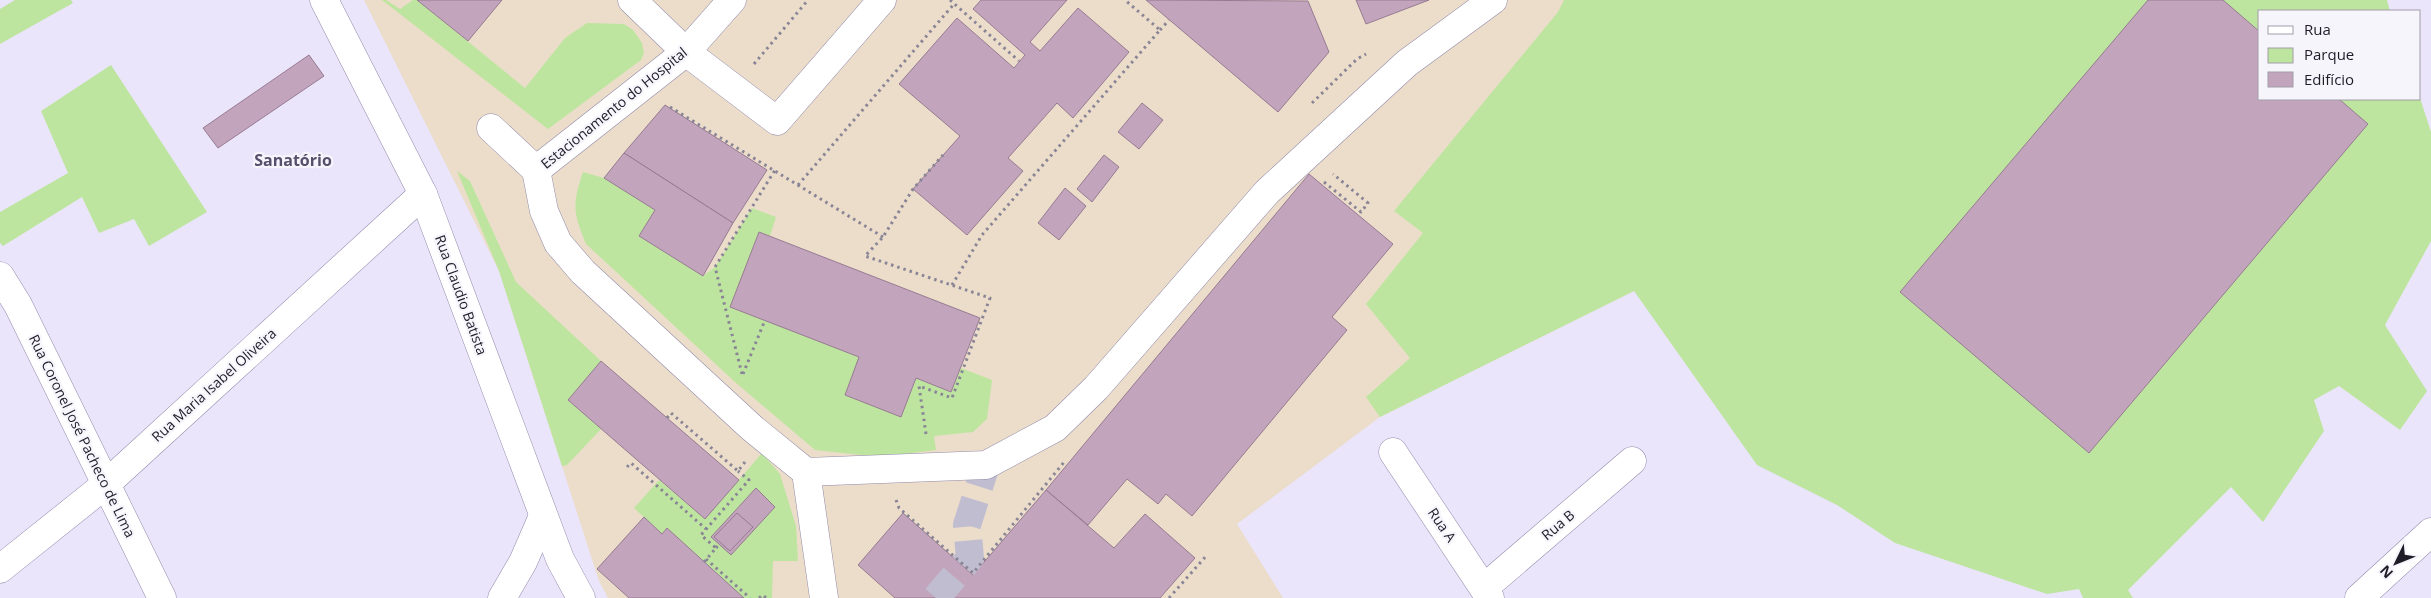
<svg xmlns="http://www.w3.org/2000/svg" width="2431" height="598" viewBox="0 0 2431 598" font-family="'Open Sans',sans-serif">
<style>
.medical{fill:#ebddca}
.green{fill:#bee59f}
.building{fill:#c2a4bc;stroke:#977b92}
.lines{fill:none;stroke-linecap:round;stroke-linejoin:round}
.minor-tunnel{stroke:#c1bdd1;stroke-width:28;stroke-dasharray:28 14;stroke-linecap:butt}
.minor-casing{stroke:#928aaa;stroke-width:29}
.major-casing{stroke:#928aaa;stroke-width:29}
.path{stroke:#898596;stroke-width:3;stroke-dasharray:2.5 4;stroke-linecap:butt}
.minor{stroke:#fff;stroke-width:28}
.major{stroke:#fff;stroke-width:28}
.labels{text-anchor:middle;stroke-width:4.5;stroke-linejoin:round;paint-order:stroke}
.street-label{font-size:14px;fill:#1f1c28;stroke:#f7f5fc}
.quarter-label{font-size:16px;font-weight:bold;fill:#574f6c;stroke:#f7f5fc}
</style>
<rect width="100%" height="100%" fill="#eae5fb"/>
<path class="medical" d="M364 0H1810L1634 291 1380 417 1237 524 1283 598H608L599 581 499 271Z"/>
<g class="green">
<path d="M15 0H71L73 3 0 44V9Z"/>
<path d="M382 0H386L400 9 413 0H417L525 88 565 38 587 23 624 24 633 30 642 43 644 53 641 60 548 129Z"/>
<path d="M1564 0H2387L2390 11H2260V99L2420 98 2431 132V241L2385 325 2427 391 2400 430 2339 386 2314 400 2324 431 2263 522 2231 487 2128 590 2133 598H2083L2079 589 2047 594 1895 543 1837 505 1757 465 1634 291 1380 417 1366 397 1410 358 1366 304 1423 233 1394 211 1558 12Z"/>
<path d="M111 65 207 212 149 246 134 219 99 233 82 197 3 246 0 243V212L68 173 41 111Z"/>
<path d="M457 171 470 181 516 282 601 361 568 400 601 429 567 465 562 466 499 271Z"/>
<path d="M583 172 604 178 655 210 639 236 703 276 715 267 752 208 776 217 770 236 759 232 730 307 859 357 845 395 901 416 916 378 951 392 961 368 992 380 987 419 973 432 934 436 936 450 880 457 815 450 735 382 586 244C573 212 572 205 583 172Z"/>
<path d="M762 453 780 474 796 526 798 561H773L772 598H744L667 529 662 534 634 508 659 480 705 519Z"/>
</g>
<g class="building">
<path d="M417 0H502L468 41Z"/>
<path d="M981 0H1067L1030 42 1040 51 1078 8 1129 52 1073 118 1057 103 1008 158 1023 171 967 235 913 189 960 136 899 84 957 18 1014 68 1025 55 973 9Z"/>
<path d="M1146 0 1308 1 1329 52 1278 112Z"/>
<path d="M1356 0H1429L1366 24Z"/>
<path d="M2148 0H2223L2260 32V99H2339L2368 124 2089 453 1900 292Z"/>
<path d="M309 55 324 76 218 148 203 128Z"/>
<path d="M1142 103 1163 120 1139 149 1118 132Z"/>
<path d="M665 105 767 170 733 223 624 153Z"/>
<path d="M624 153 733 223 703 276 639 236 655 210 604 178Z"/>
<path d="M1104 155 1119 167 1092 202 1077 189Z"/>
<path d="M1309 174 1393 244 1332 317 1347 330 1192 516 1166 494 1158 504 1127 479 1088 525 1046 490Z"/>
<path d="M1065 188 1086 206 1059 240 1038 223Z"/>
<path d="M759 232 980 318 951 392 916 378 901 417 845 395 859 357 730 307Z"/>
<path d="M601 361 739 480 705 519 568 400Z"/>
<path d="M756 488 775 507 731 555 711 537Z"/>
<path d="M1046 490 1114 548 1145 514 1195 558 1160 598H895L858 565 903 513 973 575Z"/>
<path d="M737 513 753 527 730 551 714 537Z"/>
<path d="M644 517 662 534 667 528 744 598H629L597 569Z"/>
</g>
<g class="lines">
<path class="minor-tunnel" d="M936 598 970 558 967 525 986 465"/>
<g class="minor-casing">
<g id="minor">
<path d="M632 0 686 52 777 121 882 0"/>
<path d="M491 128 536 170 544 211 558 243 583 272 752 428 806 472 986 465 1055 428 1096 388 1267 192 1407 63 1493 0"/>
<path d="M536 170 686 52 732 0"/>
<path d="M0 276 18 305 162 598"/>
<path d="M1393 452 1490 598"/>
<path d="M806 472 824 598"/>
<path d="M0 569 105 485 423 194"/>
<path d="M1484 588 1632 461"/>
<path d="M502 598 523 562 543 516"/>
<path d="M2359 598 2431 532"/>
</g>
</g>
<g class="major-casing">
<path id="major" d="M324 0 423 194 560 559 581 598"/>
</g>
<g class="path">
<path d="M950 0 1019 61"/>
<path d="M1160 30 1169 20"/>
<path d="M754 64 808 0"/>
<path d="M1312 103 1357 59 1366 54"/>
<path d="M670 107 883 237"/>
<path d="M1324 182 1361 212 1368 203 1333 174"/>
<path d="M798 185 954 4"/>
<path d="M952 285 982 235 1160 30 1125 0"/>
<path d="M742 374 715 267 775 170"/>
<path d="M743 374 765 320"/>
<path d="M667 418 671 413 738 471 745 462"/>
<path d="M926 434 919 386 952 398 990 298 865 256 883 237 913 189 943 155"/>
<path d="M627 467 631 463 706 529"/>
<path d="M896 500 899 508 973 573 1065 461"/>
<path d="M716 548 719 544"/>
<path d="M706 559 750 598"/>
<path d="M704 562 716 548 701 535 749 480 738 471"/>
<path d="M759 598 763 595 766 598"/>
<path d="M1169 598 1207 555"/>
</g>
<use href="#minor" class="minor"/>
<use href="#major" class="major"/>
</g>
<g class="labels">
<g class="street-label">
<text transform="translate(614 108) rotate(-39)" y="5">Estacionamento do Hospital</text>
<text transform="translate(461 295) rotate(70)" y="5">Rua Claudio Batista</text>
<text transform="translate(214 385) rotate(-42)" y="5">Rua Maria Isabel Oliveira</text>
<text transform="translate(82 436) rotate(64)" y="5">Rua Coronel José Pacheco de Lima</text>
<text transform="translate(1442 525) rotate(56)" y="5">Rua A</text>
<text transform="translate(1558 525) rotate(-40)" y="5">Rua B</text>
</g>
<g class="quarter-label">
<text x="293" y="166">Sanatório</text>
</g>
</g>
<rect x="2258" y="10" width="162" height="90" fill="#f7f5fc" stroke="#a19ea7"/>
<rect x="2268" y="26" width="25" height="8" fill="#ffffff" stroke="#a19ea7"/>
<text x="2304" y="35" font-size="15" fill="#1f1c28">Rua</text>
<rect x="2268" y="48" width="25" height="15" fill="#bee59f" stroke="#a19ea7"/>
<text x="2304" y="60" font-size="15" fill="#1f1c28">Parque</text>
<rect x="2268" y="72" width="25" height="15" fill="#c2a4bc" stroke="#a19ea7"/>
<text x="2304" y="85" font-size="15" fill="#1f1c28">Edifício</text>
<g transform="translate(2396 563) rotate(227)" stroke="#f7f5fc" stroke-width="4" paint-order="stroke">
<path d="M0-4L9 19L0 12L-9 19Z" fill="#1f1c28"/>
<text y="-8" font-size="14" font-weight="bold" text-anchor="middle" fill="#1f1c28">N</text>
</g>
</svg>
